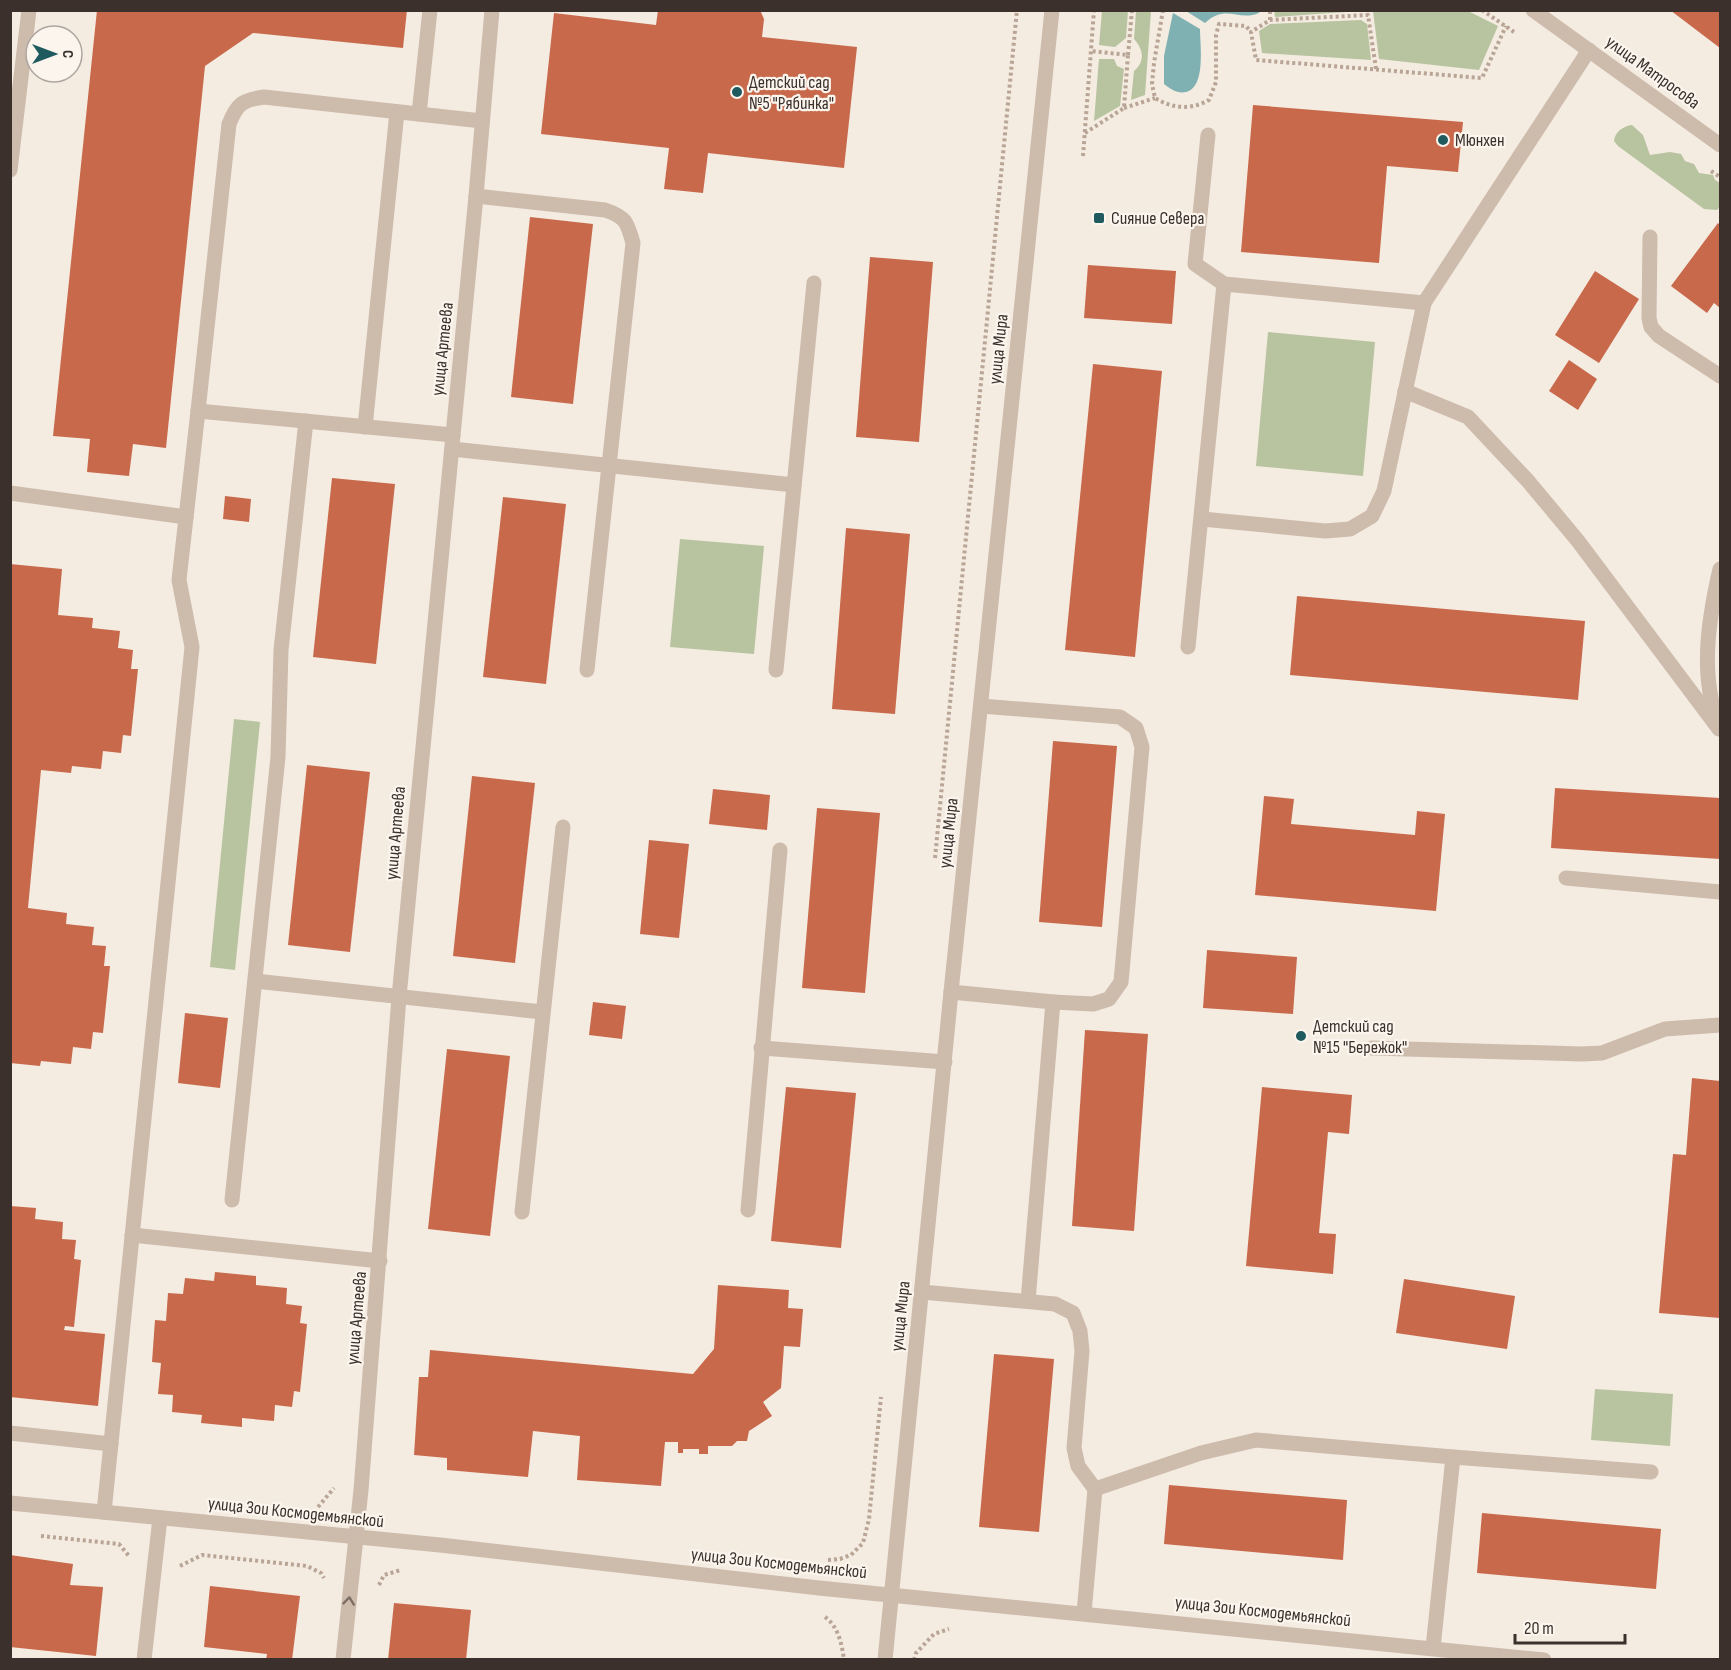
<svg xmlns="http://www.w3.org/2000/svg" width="1731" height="1670" viewBox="0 0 1731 1670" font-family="'Sofia Sans Condensed',sans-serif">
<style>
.green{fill:#b8c4a0}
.water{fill:#7fb0b2}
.building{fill:#c8694b}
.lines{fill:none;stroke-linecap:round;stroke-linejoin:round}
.path{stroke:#b9a596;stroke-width:4;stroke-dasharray:3 3;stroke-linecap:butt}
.service{stroke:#cdbbac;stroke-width:15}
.minor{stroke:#cdbbac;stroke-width:15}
.tertiary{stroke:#cdbbac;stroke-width:15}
.oneway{stroke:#7d6f65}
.poi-dot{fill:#1f5a5e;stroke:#fbf5ee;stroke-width:2}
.labels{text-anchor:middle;stroke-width:4.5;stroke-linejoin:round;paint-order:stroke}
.street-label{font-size:18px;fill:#3b302b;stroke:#fbf5ee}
.poi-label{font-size:18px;fill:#3b302b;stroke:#fbf5ee;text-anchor:start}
</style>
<rect width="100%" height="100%" fill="#f4ebe1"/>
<g class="green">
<path d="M1274 10H1361V11L1275 17Z"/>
<path d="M1102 11H1128L1126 38 1115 47 1099 45Z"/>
<path d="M1136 11H1151L1145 95 1131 100 1134 71C1145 62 1144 50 1134 39Z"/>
<path d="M1373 11H1468L1498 26 1479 70 1379 59Z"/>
<path d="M1361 20 1367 24 1371 60 1262 53 1259 31 1270 24Z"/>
<path d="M1099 59H1114L1117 66 1124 69 1120 106 1094 121Z"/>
<path d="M1632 125 1643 135 1650 155 1670 152 1681 154 1685 161 1694 164 1699 173 1713 175 1715 180 1720 183V207L1717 210 1704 209 1618 146 1614 141C1615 132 1623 126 1632 125Z"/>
<path d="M1268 332 1375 342 1363 476 1256 466Z"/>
<path d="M680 539 764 546 754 654 670 647Z"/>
<path d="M234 719 260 722 235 970 210 967Z"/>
<path d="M1595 1389 1673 1394 1670 1446 1591 1440Z"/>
</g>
<g class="water">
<path d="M1186 11H1260L1259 13C1238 22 1226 3 1205 23Z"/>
<path d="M1173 13 1200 29C1200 46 1206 87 1186 92 1178 94 1170 89 1164 84V56Z"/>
</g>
<g class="building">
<path d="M97 10H407L403 48 253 33 205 66 166 448 133 444 129 476 87 472 90 439 53 436Z"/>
<path d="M658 10H760L764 19 762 37 857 47 844 168 708 153 703 193 664 189 669 148 541 134 554 13 656 25Z"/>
<path d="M1670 10H1720V48Z"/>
<path d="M1253 105 1463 122 1458 172 1387 166 1379 263 1241 252Z"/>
<path d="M530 217 593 224 573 404 511 397Z"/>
<path d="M1718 223 1720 225V308L1714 303 1707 313 1671 286Z"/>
<path d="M870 257 933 262 919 442 856 437Z"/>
<path d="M1088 265 1176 271 1172 324 1084 318Z"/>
<path d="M1595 271 1639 299 1599 363 1555 335Z"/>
<path d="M1569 360 1597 379 1578 410 1549 391Z"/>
<path d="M1093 364 1162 371 1135 657 1065 650Z"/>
<path d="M332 478 395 484 376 664 313 657Z"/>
<path d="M225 496 251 499 249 522 223 519Z"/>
<path d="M503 497 566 504 546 684 483 677Z"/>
<path d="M846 528 910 534 895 714 832 709Z"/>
<path d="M10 564 62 569 58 615 93 618 92 628 120 631 118 648 133 650 131 669H138L131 736 123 735 121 753 103 751 101 769 72 766 71 773 41 770 28 908 67 913 66 924 94 927 92 945 106 946 104 966H110L103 1033 93 1032 91 1049 73 1047 71 1064 41 1061 40 1066 10 1063Z"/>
<path d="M1297 596 1585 621 1578 700 1290 675Z"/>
<path d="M1053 741 1117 746 1102 927 1039 922Z"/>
<path d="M307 765 370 772 350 952 288 945Z"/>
<path d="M472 776 535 783 515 963 453 956Z"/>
<path d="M1555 788 1720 798V859L1551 848Z"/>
<path d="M713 789 770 795 767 830 709 824Z"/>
<path d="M1264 796 1294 799 1291 824 1415 835 1417 811 1445 814 1436 911 1255 895Z"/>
<path d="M817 808 880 813 865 993 802 988Z"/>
<path d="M649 840 689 844 679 938 640 934Z"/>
<path d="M1207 950 1297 957 1293 1014 1203 1008Z"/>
<path d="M593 1002 626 1006 622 1039 589 1035Z"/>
<path d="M185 1013 228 1018 220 1088 178 1083Z"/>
<path d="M1085 1030 1148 1034 1134 1231 1072 1226Z"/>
<path d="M447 1049 510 1056 490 1236 428 1229Z"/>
<path d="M1692 1078 1720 1081V1318L1659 1313 1673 1154 1686 1155Z"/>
<path d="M786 1087 856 1093 841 1248 771 1241Z"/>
<path d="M1262 1087 1352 1095 1349 1134 1328 1132 1319 1233 1336 1234 1333 1274 1246 1266Z"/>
<path d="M10 1206 36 1208 35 1219 63 1222 62 1239 76 1240 74 1259 81 1260 74 1327 65 1326 64 1330 105 1334 98 1406 10 1397Z"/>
<path d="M215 1272 256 1276V1285L287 1288 286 1304 302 1306 300 1323 307 1324 300 1392 294 1391 292 1407 275 1405 274 1421 242 1418V1427L201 1423 202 1415 172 1412 173 1395 158 1394 161 1363 152 1362 155 1320 166 1321 168 1293 183 1294 185 1278 214 1281Z"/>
<path d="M1404 1279 1515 1296 1507 1349 1396 1333Z"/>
<path d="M718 1285 789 1290 788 1308 803 1309 800 1347 784 1346 781 1388 763 1402 772 1416 749 1431 747 1441H737L732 1446H708V1454H699V1449H683V1453H678V1442H665L661 1486 577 1480 580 1436 533 1431 528 1477 447 1470V1458L414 1455 419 1377H428L430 1350 693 1374 714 1349Z"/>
<path d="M994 1354 1054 1359 1039 1532 979 1527Z"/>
<path d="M1169 1485 1347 1500 1343 1560 1164 1544Z"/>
<path d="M1482 1513 1661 1529 1656 1589 1477 1573Z"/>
<path d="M10 1555 73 1564 70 1585 103 1587 96 1656 10 1647Z"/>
<path d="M210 1586 300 1596 292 1660H266L267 1654 204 1647Z"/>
<path d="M394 1603 471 1610 466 1660H388Z"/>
</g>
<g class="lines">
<g class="path">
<path d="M1163 10 1154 63 1152 84 1155 98C1173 109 1191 110 1209 100L1216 82V35L1219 24 1246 26 1251 32"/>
<path d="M1482 10 1514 32"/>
<path d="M1270 20V10"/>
<path d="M1128 55 1132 10"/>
<path d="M1376 69 1368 15 1270 20 1251 32 1256 60 1482 78 1506 26"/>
<path d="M1124 108 1155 98"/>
<path d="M1085 133 1124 108 1128 55 1091 51"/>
<path d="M1083 156 1094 10"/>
<path d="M1711 171 1720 177"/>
<path d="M935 858 1017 10"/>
<path d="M318 1507 334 1488"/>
<path d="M41 1536 119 1544 129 1556"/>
<path d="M828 1560 840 1559 851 1555 863 1543 869 1519 881 1397"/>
<path d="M180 1566 202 1555 307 1566 321 1573 324 1578"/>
<path d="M379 1585 384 1575 401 1570"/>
<path d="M825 1617C838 1626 842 1644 844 1660"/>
<path d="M914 1660 916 1653 934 1634 949 1629"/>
</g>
<g class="service">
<path d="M419 114 430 10"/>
<path d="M1208 135 1195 264 1224 284 1424 303 1589 50"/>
<path d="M10 170 29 10"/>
<path d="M476 196 605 210C626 217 627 222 633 243L587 670"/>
<path d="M1650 237 1649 318 1651 327 1659 336 1720 376"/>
<path d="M1405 391 1468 417 1528 481 1578 541 1719 729"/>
<path d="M198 411 229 124C237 104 242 100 264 97L482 121"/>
<path d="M365 427 397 112"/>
<path d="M452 449 794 485"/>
<path d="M10 493 186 517"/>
<path d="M1202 519 1325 531 1350 529 1372 516 1384 491 1424 303"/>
<path d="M1188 647 1224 284"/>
<path d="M776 670 814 283"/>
<path d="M981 706 1120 717 1136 728 1142 747 1121 982 1109 999 1093 1004 1053 1002"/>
<path d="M1566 878 1720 892"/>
<path d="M255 981 542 1012"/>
<path d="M951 992 1053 1002 1028 1301"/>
<path d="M761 1048 945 1062"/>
<path d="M1372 1048 1582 1054 1602 1053 1665 1029 1720 1025"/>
<path d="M232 1200 278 757 281 650 306 421"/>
<path d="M748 1210 780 850"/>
<path d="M522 1212 563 827"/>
<path d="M132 1235 380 1261"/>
<path d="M922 1292 1055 1304 1073 1313 1080 1331 1082 1351 1074 1448 1078 1466 1095 1489"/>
<path d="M10 1433 111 1444"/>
<path d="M1453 1457 1651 1472"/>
<path d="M104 1512 192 647 179 580 198 411 453 435"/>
<path d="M1084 1613 1095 1489 1201 1453 1256 1440 1453 1457 1433 1648"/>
<path d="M144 1660 160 1518"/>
</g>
<g class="minor">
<path d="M1720 569C1708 621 1699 678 1720 728"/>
<path d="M343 1660 361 1490 399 997 476 196 492 10"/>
</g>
<g class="tertiary">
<path d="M1533 10 1720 145"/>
<path d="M10 1503 440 1545 819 1588 1544 1660"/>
<path d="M885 1660 951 992 1052 10"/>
</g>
</g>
<defs><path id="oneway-chevron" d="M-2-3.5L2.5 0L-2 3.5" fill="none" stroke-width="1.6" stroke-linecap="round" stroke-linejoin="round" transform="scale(1.5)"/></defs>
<use class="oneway" href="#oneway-chevron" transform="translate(349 1601) rotate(-84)"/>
<g class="poi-dot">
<circle cx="737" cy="92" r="6"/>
<circle cx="1443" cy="140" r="6"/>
<rect x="1093" y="212" width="12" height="12" rx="3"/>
<circle cx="1301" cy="1036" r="6"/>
</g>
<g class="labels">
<g class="street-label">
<text transform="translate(1653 72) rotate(36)" y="6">улица Матросова</text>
<text transform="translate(442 349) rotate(-84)" y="6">улица Артеева</text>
<text transform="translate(998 349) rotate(-84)" y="6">улица Мира</text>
<text transform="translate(395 833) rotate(-85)" y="6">улица Артеева</text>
<text transform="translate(948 833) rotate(-84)" y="6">улица Мира</text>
<text transform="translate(900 1316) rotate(-84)" y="6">улица Мира</text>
<text transform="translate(356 1318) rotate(-85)" y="6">улица Артеева</text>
<text transform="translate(296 1512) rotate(6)" y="6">улица Зои Космодемьянской</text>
<text transform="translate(779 1563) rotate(6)" y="6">улица Зои Космодемьянской</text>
<text transform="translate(1263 1611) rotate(6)" y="6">улица Зои Космодемьянской</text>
</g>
<g class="poi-label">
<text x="749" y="88">Детский сад<tspan x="749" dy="21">№5 "Рябинка"</tspan></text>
<text x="1455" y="146">Мюнхен</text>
<text x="1111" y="224">Сияние Cевера</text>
<text x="1313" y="1032">Детский сад<tspan x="1313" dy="21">№15 "Бережок"</tspan></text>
</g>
</g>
<rect width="1731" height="1670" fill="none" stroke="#3b302b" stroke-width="24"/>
<g transform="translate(54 54) rotate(90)"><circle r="28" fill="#fbf5ee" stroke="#aea6a0" stroke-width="1.5"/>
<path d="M0-4.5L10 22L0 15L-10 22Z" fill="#1f5a5e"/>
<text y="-9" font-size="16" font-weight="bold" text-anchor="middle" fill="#3b302b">С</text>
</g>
<path d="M1515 1634v9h110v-9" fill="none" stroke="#3b302b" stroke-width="3"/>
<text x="1524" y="1634" font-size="18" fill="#3b302b" stroke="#fbf5ee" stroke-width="4.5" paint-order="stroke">20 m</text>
</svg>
